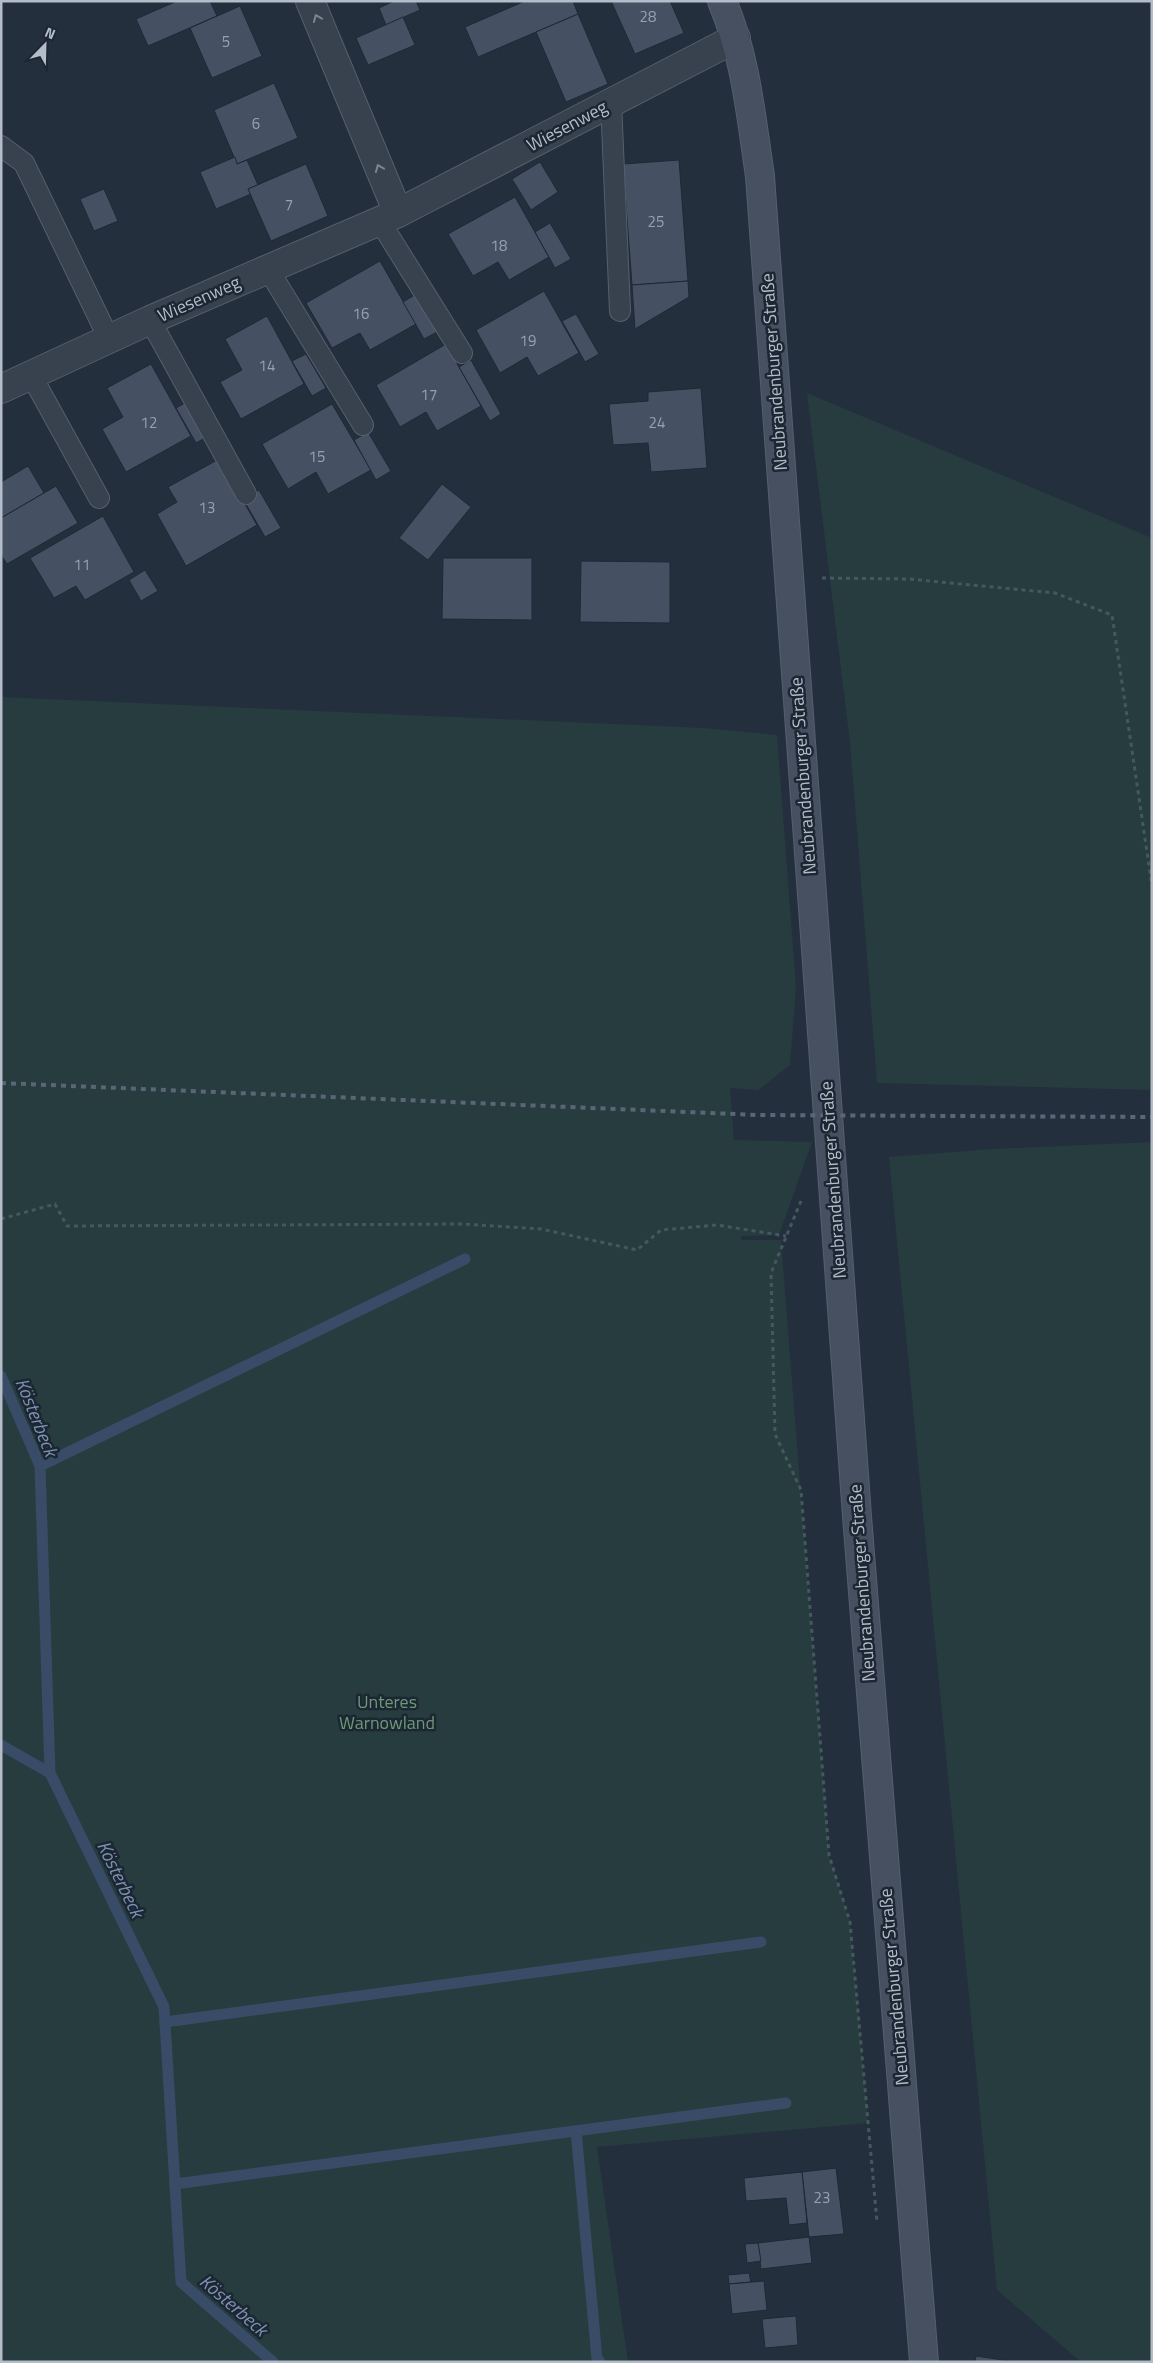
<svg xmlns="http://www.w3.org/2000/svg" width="1153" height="2363" viewBox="0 0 1153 2363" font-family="'Titillium Web',sans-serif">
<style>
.green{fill:#263c3f}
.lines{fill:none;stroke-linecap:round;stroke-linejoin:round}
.stream{stroke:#394c67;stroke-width:11}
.building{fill:#455162;stroke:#1f2835}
.lane-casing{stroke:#565f6c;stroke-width:22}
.street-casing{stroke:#565f6c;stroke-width:30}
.secondary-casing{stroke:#565f6c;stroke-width:30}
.path{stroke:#44595c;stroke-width:3;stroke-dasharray:4 4;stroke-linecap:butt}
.lane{stroke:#38414e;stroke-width:20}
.street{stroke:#38414e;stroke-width:28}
.secondary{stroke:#465061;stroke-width:28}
.rail{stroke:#5a6575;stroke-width:4;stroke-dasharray:5 5;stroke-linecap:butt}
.oneway{stroke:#7c8592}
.labels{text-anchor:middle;stroke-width:5;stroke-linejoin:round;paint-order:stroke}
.number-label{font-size:15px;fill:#98a1af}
.street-label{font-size:18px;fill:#b4bcc9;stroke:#1d2633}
.park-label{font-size:18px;fill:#6b9a76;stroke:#1d2633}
.water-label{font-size:19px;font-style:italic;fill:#7c92b1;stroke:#1d2633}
</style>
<rect width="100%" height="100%" fill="#242f3e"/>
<g class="green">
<path d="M807 393 1152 538V1090L877 1083 850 742Z"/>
<path d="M1 697 704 728 777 735 796 987 790 1065 758 1090 730 1088 734 1140 812 1142 779 1235 741 1236V1240H781L829 1855 850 1922 868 2123 597 2147 628 2362H1Z"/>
<path d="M1152 1142V2362H1081L997 2290 889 1157 992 1149Z"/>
</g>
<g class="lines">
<g class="stream">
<path d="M1 1376 40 1466 50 1773 164 2007 181 2282 273 2362"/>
<path d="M40 1466 465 1259"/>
<path d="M1 1745 50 1773"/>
<path d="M165 2022 761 1942"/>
<path d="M576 2131 597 2359 600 2362"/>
<path d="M175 2184 786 2103"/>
</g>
</g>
<g class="building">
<path d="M177 1H210L217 16 148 46 136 19Z"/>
<path d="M394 1H416L420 10 386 25 379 8Z"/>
<path d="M525 1H573L578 14 478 57 465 27Z"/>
<path d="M611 1H670L684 33 635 54Z"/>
<path d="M240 6 262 56 212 78 190 28Z"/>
<path d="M578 14 608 84 566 102 536 32Z"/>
<path d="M403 17 415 45 368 65 356 38Z"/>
<path d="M274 83 298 138 237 164 214 110Z"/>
<path d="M235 157 237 164 247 160 258 185 248 189 251 194 216 209 200 172Z"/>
<path d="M679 160 688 281 632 285 623 164Z"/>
<path d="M540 162 558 192 531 210 512 179Z"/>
<path d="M306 164 328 216 271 241 248 189Z"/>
<path d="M104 189 118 221 94 231 80 199Z"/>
<path d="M515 197 549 257 509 280 498 262 473 276 448 234Z"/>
<path d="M550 223 571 259 555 268 535 232Z"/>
<path d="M380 261 416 324 370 350 360 333 332 348 306 303Z"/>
<path d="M688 281 689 297 635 329 632 285Z"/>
<path d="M544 291 579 353 538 376 527 357 500 373 476 330Z"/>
<path d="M418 293 439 331 424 339 403 302Z"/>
<path d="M576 314 599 354 585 362 562 321Z"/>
<path d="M267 316 304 384 241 419 220 382 242 370 225 339Z"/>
<path d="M446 344 481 406 437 431 426 412 400 427 376 385Z"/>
<path d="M306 354 326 388 312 396 292 361Z"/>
<path d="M471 360 501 414 490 421 459 367Z"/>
<path d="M151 364 191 436 126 472 102 429 123 417 107 388Z"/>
<path d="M701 388 707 468 651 472 648 443 613 445 609 404 648 401V392Z"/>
<path d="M190 400 210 435 196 443 176 408Z"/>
<path d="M332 404 371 470 328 494 316 472 288 489 262 444Z"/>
<path d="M368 432 391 471 376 480 354 440Z"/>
<path d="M219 459 257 525 186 566 157 514 177 502 168 487Z"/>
<path d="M28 466 44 493 1 518V482Z"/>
<path d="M442 484 471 507 428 560 399 538Z"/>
<path d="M56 486 78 523 7 564 1 555V518Z"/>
<path d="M259 490 281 528 265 537 243 499Z"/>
<path d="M103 516 134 572 85 600 76 586 54 598 30 558Z"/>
<path d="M443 558H532V620L442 619Z"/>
<path d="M581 561 670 562V623L580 622Z"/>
<path d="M145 570 158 591 141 601 129 580Z"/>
<path d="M836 2168 844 2234 809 2237 802 2172Z"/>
<path d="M802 2172 807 2223 789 2225 786 2198 746 2201 744 2178Z"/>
<path d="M809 2237 812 2263 761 2269 758 2243Z"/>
<path d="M758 2243 761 2261 747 2263 745 2244Z"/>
<path d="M749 2273 751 2282 729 2284 728 2275Z"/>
<path d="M764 2281 767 2310 732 2314 729 2284Z"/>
<path d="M796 2316 798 2345 765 2348 762 2319Z"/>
<path d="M976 2356 1010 2361 975 2362Z"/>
</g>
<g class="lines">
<g class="lane-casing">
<g id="lane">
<path d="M611 102 620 311"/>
<path d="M1 146 24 163 109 339"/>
<path d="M379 220 462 353"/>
<path d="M268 269 363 425"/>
<path d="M150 320 246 494"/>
<path d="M31 375 99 498"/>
</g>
</g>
<g class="street-casing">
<g id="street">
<path d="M310 1 398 213"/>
<path d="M1 389 150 320 398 213 736 38"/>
</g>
</g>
<g class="secondary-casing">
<path id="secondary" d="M722 1C746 57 751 117 760 176L857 1516 924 2362"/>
</g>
<g class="path">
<path d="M822 578 909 579 1055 593 1112 615 1152 886"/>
<path d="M801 1201 771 1273 775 1434 801 1490 829 1855 850 1922 877 2222"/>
<path d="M1 1219 55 1204 67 1226 464 1224 541 1229 637 1250 661 1230 717 1225 786 1236"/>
</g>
<use href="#lane" class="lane"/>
<use href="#street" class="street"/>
<use href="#secondary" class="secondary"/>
<path class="rail" d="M1 1083 758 1115 1152 1117"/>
</g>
<defs><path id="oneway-chevron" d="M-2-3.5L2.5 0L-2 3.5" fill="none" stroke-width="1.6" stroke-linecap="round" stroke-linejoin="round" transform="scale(1.25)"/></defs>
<g class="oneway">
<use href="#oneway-chevron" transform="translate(317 18) rotate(-112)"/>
<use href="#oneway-chevron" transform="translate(379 168) rotate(-112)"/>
</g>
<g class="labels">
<g class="number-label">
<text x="648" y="22">28</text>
<text x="226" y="47">5</text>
<text x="256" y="129">6</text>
<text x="289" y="210">7</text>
<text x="656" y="227">25</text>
<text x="499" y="251">18</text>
<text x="361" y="319">16</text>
<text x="528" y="346">19</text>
<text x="267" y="371">14</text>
<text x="429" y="400">17</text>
<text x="149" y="428">12</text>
<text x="657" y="428">24</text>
<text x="317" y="462">15</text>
<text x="207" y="513">13</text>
<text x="82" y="570">11</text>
<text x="822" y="2203">23</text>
</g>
<g class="street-label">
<text transform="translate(567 126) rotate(-28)" y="6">Wiesenweg</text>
<text transform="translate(199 299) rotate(-24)" y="6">Wiesenweg</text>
<text transform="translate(774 372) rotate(-94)" y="6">Neubrandenburger Straße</text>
<text transform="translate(803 776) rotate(-94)" y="6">Neubrandenburger Straße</text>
<text transform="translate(833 1180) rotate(-94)" y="6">Neubrandenburger Straße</text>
<text transform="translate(862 1583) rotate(-94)" y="6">Neubrandenburger Straße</text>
<text transform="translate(894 1987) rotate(-95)" y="6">Neubrandenburger Straße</text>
</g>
<g class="park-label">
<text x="387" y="1708">Unteres<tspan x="387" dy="21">Warnowland</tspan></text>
</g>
<g class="water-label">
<text transform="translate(37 1417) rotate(68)" y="7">Kösterbeck</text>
<text transform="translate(121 1879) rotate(64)" y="7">Kösterbeck</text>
<text transform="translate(234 2305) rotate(41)" y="7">Kösterbeck</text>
</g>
</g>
<rect width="1153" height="2363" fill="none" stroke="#b4bcc9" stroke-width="5"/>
<g transform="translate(45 45) rotate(23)" stroke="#1d2633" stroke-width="4" paint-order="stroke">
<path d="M0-4L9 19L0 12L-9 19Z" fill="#b4bcc9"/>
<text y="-8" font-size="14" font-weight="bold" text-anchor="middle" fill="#b4bcc9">N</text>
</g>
</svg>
